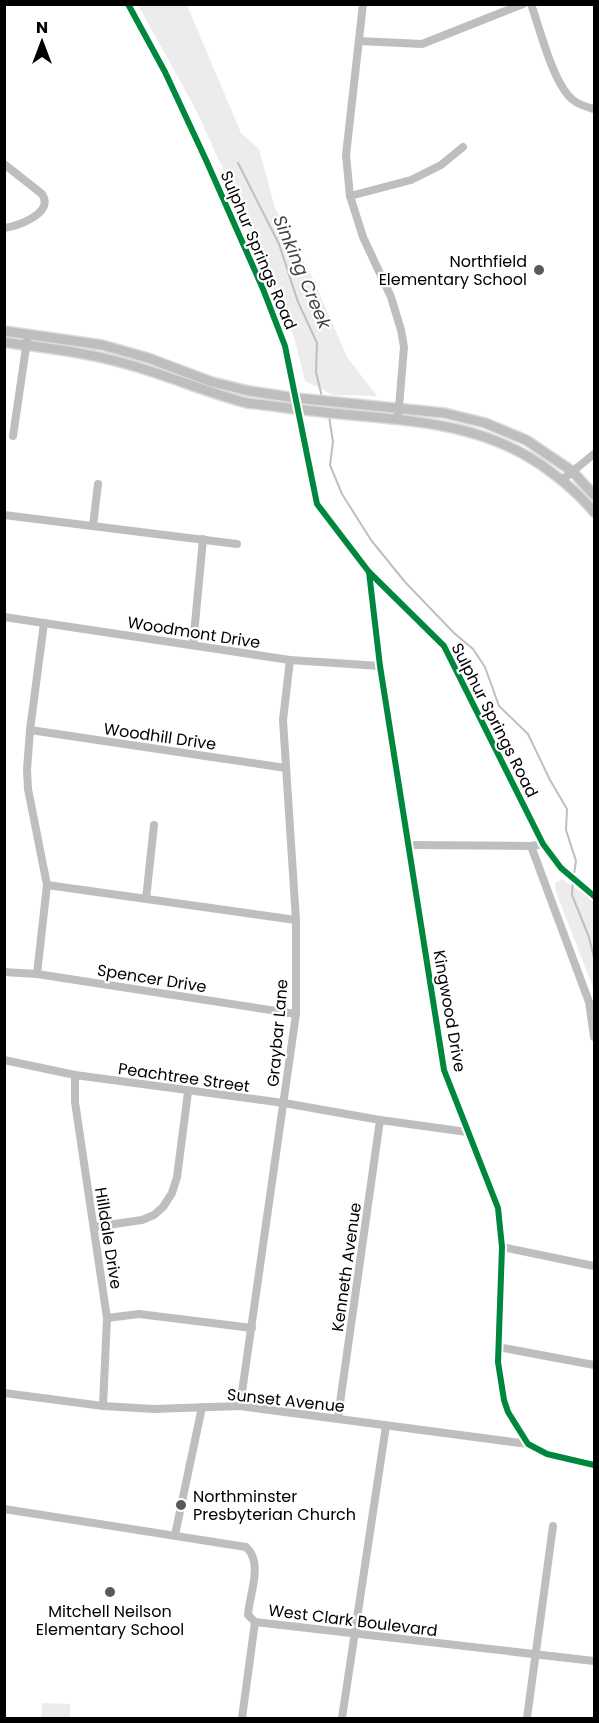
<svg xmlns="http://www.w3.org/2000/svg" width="599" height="1723" viewBox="0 0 599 1723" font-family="Poppins,sans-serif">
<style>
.green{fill:#ececec}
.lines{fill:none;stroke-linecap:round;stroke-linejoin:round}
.stream{stroke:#bfbfbf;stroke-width:2}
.major-casing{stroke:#dbdbdb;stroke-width:12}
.minor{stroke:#bebebe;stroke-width:8}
.major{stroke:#bebebe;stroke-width:9}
.cycleway-casing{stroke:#fff;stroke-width:10}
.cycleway{stroke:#00873e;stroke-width:6}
.poi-dot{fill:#595959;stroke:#fff;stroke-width:2}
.labels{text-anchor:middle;stroke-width:4.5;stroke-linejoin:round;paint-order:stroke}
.street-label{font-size:16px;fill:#000;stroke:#fff}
.poi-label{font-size:16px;fill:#000;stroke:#fff;text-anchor:end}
.water-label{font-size:18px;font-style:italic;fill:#444;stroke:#fff}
</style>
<rect width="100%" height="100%" fill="#fff"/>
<g class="green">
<path d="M138 5H187L241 133 259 149 275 208 313 279 347 357 377 396 333 395 305 381 294 337 228 180 196 110Z"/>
<path d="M562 879 594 901V990L556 892 555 883Z"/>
<path d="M42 1703 70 1704V1718H41Z"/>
</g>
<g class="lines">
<g class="stream">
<path d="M238 163 279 244 298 302 317 343 316 372 322 397"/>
<path d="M329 416 333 442 330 465 342 494 371 540 405 582 454 633 473 649 485 667 499 706 528 734 550 780 567 809 566 830 576 861 574 874"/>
<path d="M573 880 572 895 589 937 594 958"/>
</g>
<g class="major-casing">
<g id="major">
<path d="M4 331 102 345 148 358 212 382 249 391 296 398 444 413 485 423 526 440 572 471 594 495"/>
<path d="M4 342C44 348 85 352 123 363 165 374 205 392 247 403 282 407 317 412 352 415 425 422 491 426 551 472 567 484 582 497 594 512"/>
</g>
</g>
<g class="minor">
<path d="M128 4 165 72 206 160 263 289 285 346 317 504 369 572 444 646 543 844 561 868 594 896"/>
<path d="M363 4 346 155 350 196 363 237 391 297 401 330 404 347 398 419"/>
<path d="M531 4C540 29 553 84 573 100 579 105 587 107 594 109"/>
<path d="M359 41 422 44 523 4"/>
<path d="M4 164 42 194C55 213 18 226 4 228"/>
<path d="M350 196 411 180 441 165 463 147"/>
<path d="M13 436 28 334"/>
<path d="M562 480 594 454"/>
<path d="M4 515 237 544"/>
<path d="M93 526 98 484"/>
<path d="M369 572 380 666 444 1070 498 1208 502 1247 498 1362 504 1400 508 1412 528 1444 547 1454 594 1465"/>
<path d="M4 617 290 660 380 666"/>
<path d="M193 645 203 539"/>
<path d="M30 730 286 768"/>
<path d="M409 845 531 846 543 844"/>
<path d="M531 846 589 1002 594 1037"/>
<path d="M47 885 296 920"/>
<path d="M146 899 154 825"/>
<path d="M4 972 37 974 296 1014"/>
<path d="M37 974 47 885 28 789 27 770 30 730 44 623"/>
<path d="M4 1060 75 1075 284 1103 380 1120 467 1132"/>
<path d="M75 1075V1102L107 1318 103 1406"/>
<path d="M94 1227 142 1220 154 1215 163 1207 172 1193 177 1177 188 1092"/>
<path d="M502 1247 594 1266"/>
<path d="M107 1318 139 1314 252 1328"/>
<path d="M498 1347 594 1365"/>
<path d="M4 1393 103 1406 154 1409 240 1406 528 1444"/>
<path d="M240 1406 296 1014V920L283 720 290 660"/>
<path d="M338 1417 380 1120"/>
<path d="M4 1509 246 1547C264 1563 249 1595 248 1615L255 1622 594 1661"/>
<path d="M175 1535 202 1407"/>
<path d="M242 1718 255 1622"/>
<path d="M342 1718 386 1426"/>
<path d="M527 1718 553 1526"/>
</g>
<use href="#major" class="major"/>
<g class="cycleway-casing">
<g id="cycleway">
<path d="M128 4 165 72 206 160 263 289 285 346 317 504 369 572 444 646 543 844 561 868 594 896"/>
<path d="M369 572 380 666 444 1070 498 1208 502 1247 498 1362 504 1400 508 1412 528 1444 547 1454 594 1465"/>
</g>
</g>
<use href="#cycleway" class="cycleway"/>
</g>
<g class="poi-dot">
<circle cx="539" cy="270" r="6"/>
<circle cx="181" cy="1505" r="6"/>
<circle cx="110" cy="1592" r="6"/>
</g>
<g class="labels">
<g class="street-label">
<text transform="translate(259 250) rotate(67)" y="6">Sulphur Springs Road</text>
<text transform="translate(194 632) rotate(9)" y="6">Woodmont Drive</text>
<text transform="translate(495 720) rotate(63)" y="6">Sulphur Springs Road</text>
<text transform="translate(160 736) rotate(8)" y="6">Woodhill Drive</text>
<text transform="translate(152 978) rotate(9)" y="6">Spencer Drive</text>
<text transform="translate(450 1011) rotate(80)" y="6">Kingwood Drive</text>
<text transform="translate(277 1033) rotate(-85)" y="6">Graybar Lane</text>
<text transform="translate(184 1077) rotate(8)" y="6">Peachtree Street</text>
<text transform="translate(109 1238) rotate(81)" y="6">Hilldale Drive</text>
<text transform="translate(346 1267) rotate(-82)" y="6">Kenneth Avenue</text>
<text transform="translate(286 1400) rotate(6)" y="6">Sunset Avenue</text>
<text transform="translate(353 1620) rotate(7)" y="6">West Clark Boulevard</text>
</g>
<g class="poi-label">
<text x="527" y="267">Northfield<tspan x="527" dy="18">Elementary School</tspan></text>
<text x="193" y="1502" text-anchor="start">Northminster<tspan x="193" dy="18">Presbyterian Church</tspan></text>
<text x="110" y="1617" text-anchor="middle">Mitchell Neilson<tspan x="110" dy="18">Elementary School</tspan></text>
</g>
<g class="water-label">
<text transform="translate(302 272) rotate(67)" y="6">Sinking Creek</text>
</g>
</g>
<rect width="599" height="1723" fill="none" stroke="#000000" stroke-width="12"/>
<g transform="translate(42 42)" stroke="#ffffff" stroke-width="4.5" paint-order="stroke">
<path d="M0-4.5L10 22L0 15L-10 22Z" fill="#000000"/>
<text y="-9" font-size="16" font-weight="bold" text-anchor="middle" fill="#000000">N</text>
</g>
</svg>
